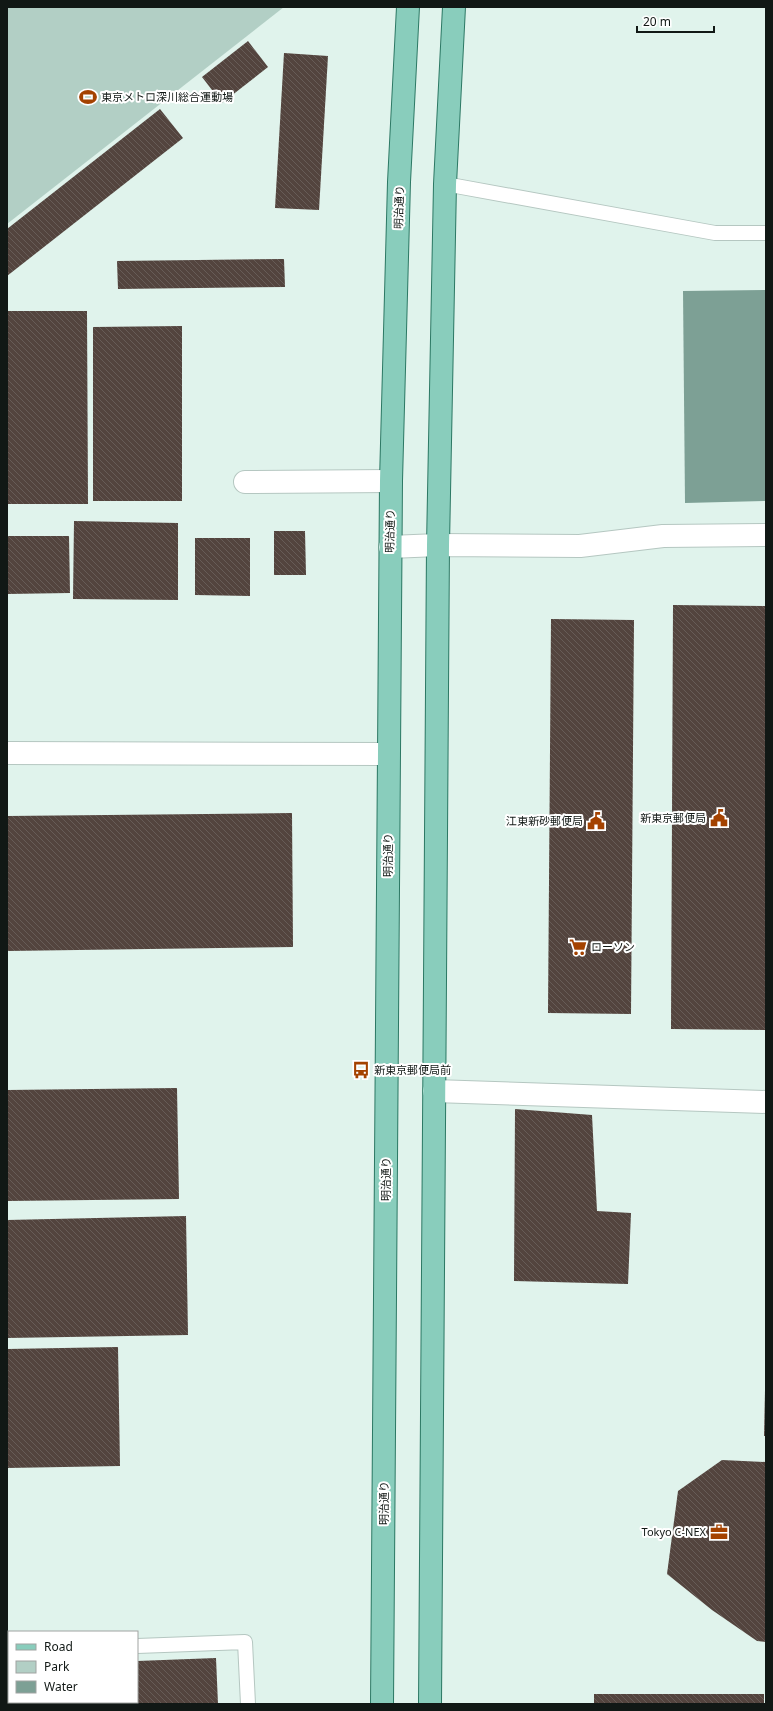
<svg xmlns="http://www.w3.org/2000/svg" width="773" height="1711" viewBox="0 0 773 1711" font-family="'Noto Sans','Noto Sans JP',sans-serif">
<style>
.green{fill:#b2cfc5}
.water{fill:#7da095}
.building{fill:url(#building-back-hatch)}
.lines{fill:none;stroke-linecap:round;stroke-linejoin:round}
.lane-casing{stroke:#b5c7c1;stroke-width:16}
.street-casing{stroke:#b5c7c1;stroke-width:24}
.primary-casing{stroke:#2c7864;stroke-width:24}
.lane{stroke:#fff;stroke-width:14}
.street{stroke:#fff;stroke-width:22}
.primary{stroke:#89cdbc;stroke-width:22}
.labels{text-anchor:middle;stroke-width:4;stroke-linejoin:round;paint-order:stroke}
.poi-label{font-size:11px;fill:#111815;stroke:#fff;text-anchor:start}
.street-label{font-size:11px;fill:#111815;stroke:#fff}
</style>
<defs>
<pattern id="building-back-hatch" width="6" height="6" patternUnits="userSpaceOnUse"><rect width="6" height="6" fill="#53443e"/><path d="M-1 5l2 2M0 0l6 6M5-1l2 2" fill="none" stroke="#675c57"/></pattern>
</defs>
<rect width="100%" height="100%" fill="#e0f3ec"/>
<path class="green" d="M7 7H284L7 224Z"/>
<path class="water" d="M766 290V501L685 503 683 291Z"/>
<g class="building">
<path d="M248 41 268 67 222 103 202 77Z"/>
<path d="M284 53 328 56 319 210 275 208Z"/>
<path d="M160 109 183 138 7 276V229Z"/>
<path d="M284 259 285 287 118 289 117 261Z"/>
<path d="M7 311H87L88 504H7Z"/>
<path d="M182 326V501H93V327Z"/>
<path d="M74 521 178 523V600L73 599Z"/>
<path d="M274 531H305L306 575H274Z"/>
<path d="M7 536H69L70 593 7 594Z"/>
<path d="M195 538H250V596L195 595Z"/>
<path d="M673 605 766 606V1030L671 1029Z"/>
<path d="M551 619 634 620 631 1014 548 1013Z"/>
<path d="M292 813 293 947 7 951V816Z"/>
<path d="M177 1088 179 1199 7 1201V1090Z"/>
<path d="M515 1109 592 1115 597 1211 631 1213 628 1284 514 1281Z"/>
<path d="M186 1216 188 1335 7 1338V1220Z"/>
<path d="M118 1347 120 1466 7 1468V1349Z"/>
<path d="M765 1390H766V1436H764Z"/>
<path d="M722 1460 766 1462V1642L757 1641 712 1610 667 1574 678 1491Z"/>
<path d="M216 1658 218 1704H27V1702H137V1661Z"/>
<rect x="594" y="1694" width="170" height="10"/>
</g>
<g class="lines">
<g class="lane-casing">
<g id="lane">
<path d="M445 184 715 233H766"/>
<path d="M137 1646 245 1642 248 1704"/>
<path d="M7 1651H9"/>
</g>
</g>
<g class="street-casing">
<g id="street">
<path d="M245 482 391 481"/>
<path d="M390 547 438 545 580 546 663 536 766 535"/>
<path d="M7 753 388 754"/>
<path d="M434 1091 766 1102"/>
</g>
</g>
<g class="primary-casing">
<g id="primary">
<path d="M382 1704 391 481 399 182 408 7"/>
<path d="M430 1704 438 545 445 184 454 7"/>
</g>
</g>
<use href="#lane" class="lane"/>
<use href="#street" class="street"/>
<use href="#primary" class="primary"/>
</g>
<defs>
<g id="stadium-bare" transform="scale(1.38)"><path d="M0-5a6.5 5 0 1 0 0 10a6.5 5 0 1 0 0-10ZM-3.5-1.8h7v3.6h-7Z" fill="#a44200" stroke="#fff" stroke-width="2.5" paint-order="stroke"/></g>
<g id="civic-bare" transform="scale(1.38)"><path d="M-.6-6.5H3V-4.5H.6V-3L4-1V1h2V6H-6V1h2V-1L-.6-3ZM-1.2 2.5V6h2.4V2.5Z" fill="#a44200" stroke="#fff" stroke-width="2.5" paint-order="stroke"/></g>
<g id="supermarket-bare" transform="scale(1.38)"><path d="M-6-5.5h2.5l.6 2H6L4.5 2H-2.5L-4.4-4H-6ZM-1.5 3.2a1.3 1.3 0 1 0 .1 0ZM3 3.2a1.3 1.3 0 1 0 .1 0Z" fill="#a44200" stroke="#fff" stroke-width="2.5" paint-order="stroke"/></g>
<g id="bus-bare" transform="scale(1.38)"><path d="M-5-6H5V4H4V6H2V4H-2V6H-4V4H-5ZM-3.5-4V0h7V-4ZM-3.5 1.2v1.5H-2V1.2ZM2 1.2v1.5H3.5V1.2Z" fill="#a44200" stroke="#fff" stroke-width="2.5" paint-order="stroke"/></g>
<g id="office-bare" transform="scale(1.38)"><path d="M-6-3h4V-5.5h4V-3h4V5H-6ZM-1-4.5V-3h2v-1.5ZM-6 0V1H6V0Z" fill="#a44200" stroke="#fff" stroke-width="2.5" paint-order="stroke"/></g>
</defs>
<g fill-rule="evenodd">
<use href="#stadium-bare" x="88" y="97"/>
<use href="#civic-bare" x="719" y="818"/>
<use href="#civic-bare" x="596" y="821"/>
<use href="#supermarket-bare" x="578" y="947"/>
<use href="#bus-bare" x="361" y="1070"/>
<use href="#office-bare" x="719" y="1532"/>
</g>
<g class="labels">
<g class="poi-label">
<text x="101" y="101">東京メトロ深川総合運動場</text>
<text x="706" y="822" text-anchor="end">新東京郵便局</text>
<text x="583" y="825" text-anchor="end">江東新砂郵便局</text>
<text x="591" y="951">ローソン</text>
<text x="374" y="1074">新東京郵便局前</text>
<text x="706" y="1536" text-anchor="end">Tokyo C-NEX</text>
</g>
<g class="street-label">
<text transform="translate(399 207) rotate(-88)" y="4">明治通り</text>
<text transform="translate(390 531) rotate(-89)" y="4">明治通り</text>
<text transform="translate(388 855) rotate(-90)" y="4">明治通り</text>
<text transform="translate(386 1179) rotate(-90)" y="4">明治通り</text>
<text transform="translate(384 1503) rotate(-90)" y="4">明治通り</text>
</g>
</g>
<rect width="773" height="1711" fill="none" stroke="#111815" stroke-width="16"/>
<rect x="8" y="1631" width="130" height="72" fill="#ffffff" stroke="#a0a3a1"/>
<rect x="16" y="1644" width="20" height="6" fill="#89cdbc" stroke="#a0a3a1"/>
<text x="44" y="1651" font-size="12" fill="#111815">Road</text>
<rect x="16" y="1661" width="20" height="12" fill="#b2cfc5" stroke="#a0a3a1"/>
<text x="44" y="1671" font-size="12" fill="#111815">Park</text>
<rect x="16" y="1681" width="20" height="12" fill="#7da095" stroke="#a0a3a1"/>
<text x="44" y="1691" font-size="12" fill="#111815">Water</text>
<path d="M637 26v6h77v-6" fill="none" stroke="#111815" stroke-width="2"/>
<text x="643" y="26" font-size="12" fill="#111815" stroke="#ffffff" stroke-width="3" paint-order="stroke">20 m</text>
</svg>
